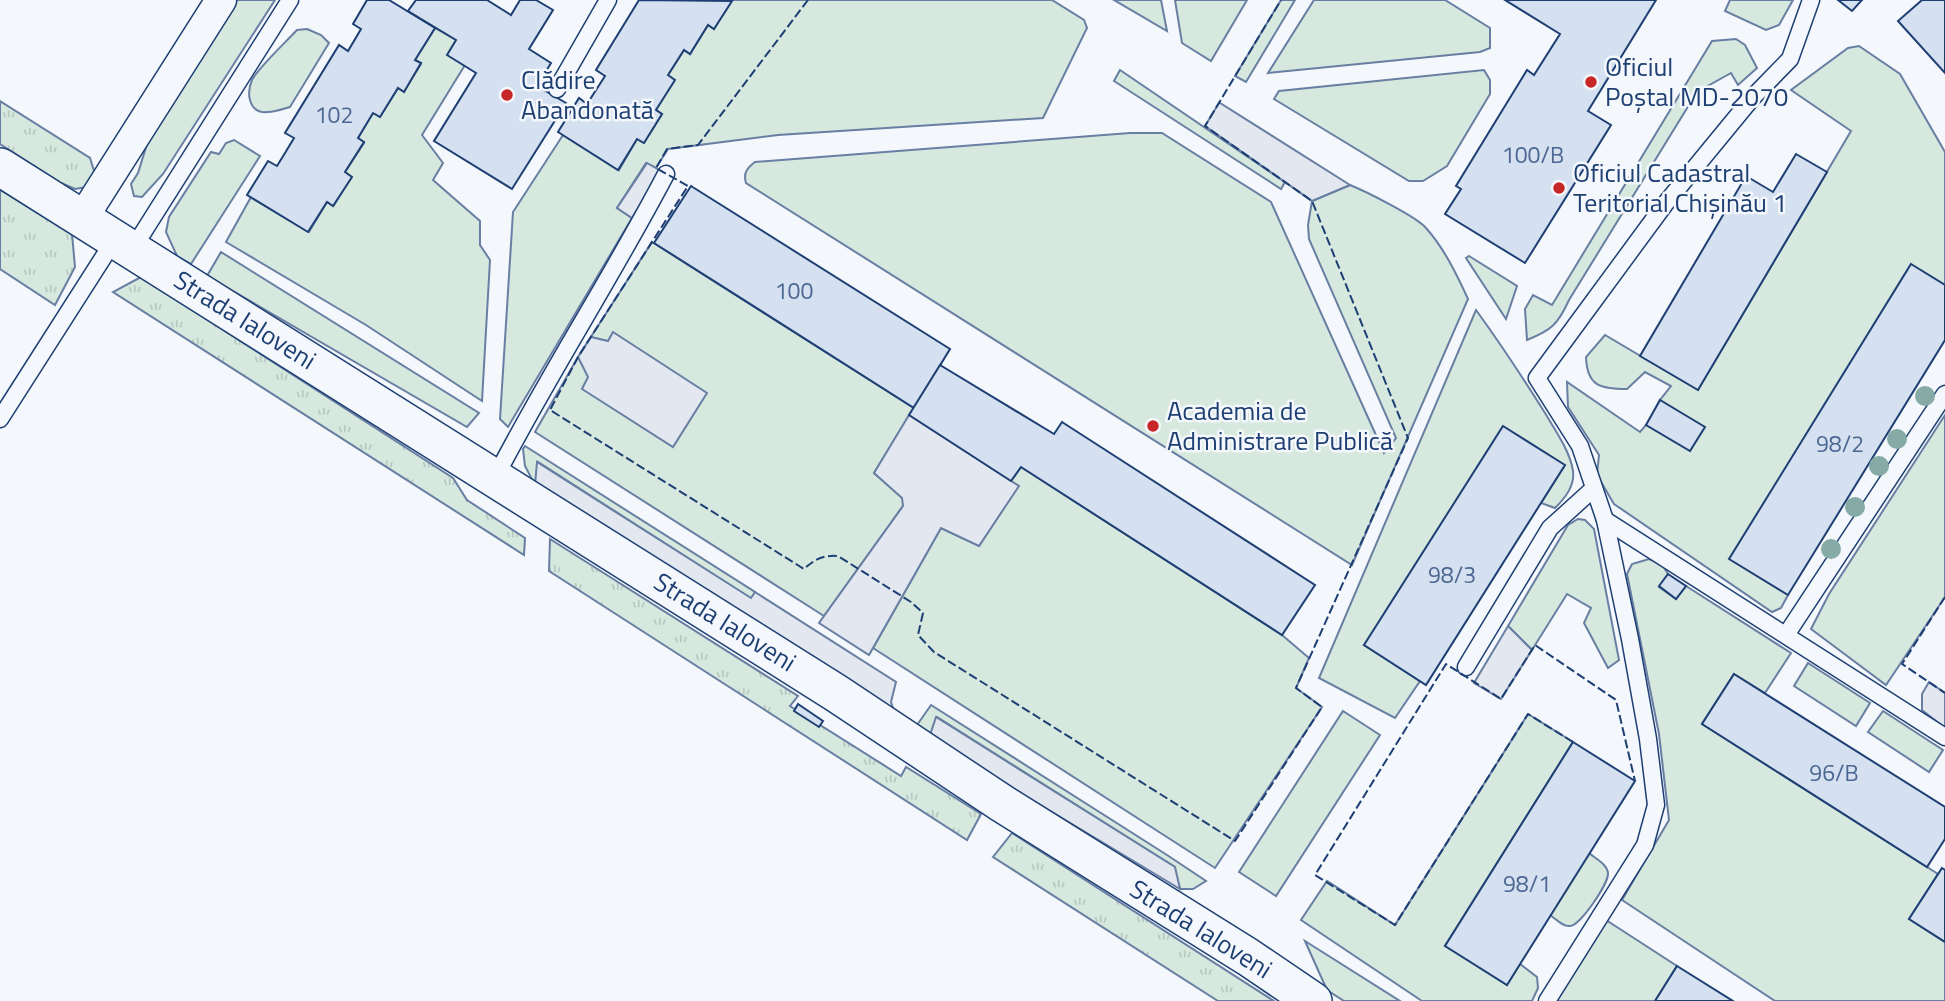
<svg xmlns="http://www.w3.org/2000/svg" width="1945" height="1001" viewBox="0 0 1945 1001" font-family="'Titillium Web',sans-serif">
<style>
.grass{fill:url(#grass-tufts);stroke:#687fa3;stroke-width:2}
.garden{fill:#d7e8df;stroke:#687fa3;stroke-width:2}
.parking{fill:#e3e8f0;stroke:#687fa3;stroke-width:2}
.building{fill:#d5e0f0;stroke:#1d3f73;stroke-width:2}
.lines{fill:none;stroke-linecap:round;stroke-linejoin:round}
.service-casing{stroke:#1d3f73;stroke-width:19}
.minor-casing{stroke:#1d3f73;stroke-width:33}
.tertiary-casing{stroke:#1d3f73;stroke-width:40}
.service{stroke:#f4f7fb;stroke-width:16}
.minor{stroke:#f4f7fb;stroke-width:30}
.tertiary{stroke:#f4f7fb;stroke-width:37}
.fence{stroke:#1d3f73;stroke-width:2;stroke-dasharray:9 3.5;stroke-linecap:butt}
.tree{fill:#86aba6}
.poi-dot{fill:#c62828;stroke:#f4f7fb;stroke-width:2.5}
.labels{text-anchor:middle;stroke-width:5;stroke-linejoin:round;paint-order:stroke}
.number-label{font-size:23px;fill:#4b6792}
.poi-label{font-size:26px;fill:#1d3f73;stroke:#f4f7fb;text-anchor:start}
.street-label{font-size:26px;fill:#1d3f73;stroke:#f4f7fb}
</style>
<defs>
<pattern id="grass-tufts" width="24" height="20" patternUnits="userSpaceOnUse" patternTransform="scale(1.75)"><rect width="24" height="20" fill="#d7e8df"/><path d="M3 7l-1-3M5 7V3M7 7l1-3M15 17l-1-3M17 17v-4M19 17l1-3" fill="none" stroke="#b8c8c3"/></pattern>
</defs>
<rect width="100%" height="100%" fill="#f4f7fb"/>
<g class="grass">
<path d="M0 101 90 158 95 174 87 187 75 189 61 183 0 144Z"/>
<path d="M0 189 72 234 75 267 55 305 0 269Z"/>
<path d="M141 277 453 478 467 500 525 538 524 555 113 292Z"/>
<path d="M550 539 798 696 790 706 901 776 906 767 981 814 967 840 549 571Z"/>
<path d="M1012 833 1274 1001H1218L993 857Z"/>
</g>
<g class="garden">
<path d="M234 0H275L163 174 142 197 134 196 131 184 138 173 152 128Z"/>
<path d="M730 0H1052L1084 20 1087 28 1043 118 778 135 668 149 656 168 646 163 617 208 632 218 508 427 500 419 513 212 563 135 619 170 637 139 644 143 662 114 656 110 668 75 684 50 690 54 708 25 714 29Z"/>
<path d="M1114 0H1161L1167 31Z"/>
<path d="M1175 0H1247L1211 61 1182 43Z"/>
<path d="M1281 0H1295L1246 82 1235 76Z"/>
<path d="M1314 0H1445L1490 28V48L1480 52 1268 73Z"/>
<path d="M1730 0H1793L1779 25 1766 30 1725 11Z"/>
<path d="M435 28 456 40 465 65 422 135 443 163 433 180 480 221V245L490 260 482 401 366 325 226 242 251 197 309 232 327 202 334 205 351 177 345 172 364 143 358 138 373 113 380 117 398 88 404 91 421 64 415 60Z"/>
<path d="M307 29 321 35 329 43 290 107C283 109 275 112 268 112 249 114 246 94 252 80 259 67 285 43 297 30Z"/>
<path d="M1736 39 1745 45 1757 68 1738 85 1731 73 1697 92 1569 300C1558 324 1552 330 1527 340L1525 309 1533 295 1552 305 1712 41Z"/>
<path d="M1859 46 1900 74 1945 152V285L1730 559 1788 595 1781 608 1772 612 1614 504 1597 475 1599 455 1568 407 1567 382 1640 432 1646 425 1690 451 1704 427 1660 400 1671 386 1645 372 1627 389C1600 389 1587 386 1586 357L1605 335 1698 390 1851 131 1791 90 1848 48Z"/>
<path d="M1120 70 1285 182 1281 189 1114 81Z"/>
<path d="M1484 70 1490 80V94L1447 166 1423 181H1409L1274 99 1279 91Z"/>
<path d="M1130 133H1162L1271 202 1384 453 1396 438 1309 239 1308 225 1312 201 1350 185C1365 191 1417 217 1426 228 1444 248 1457 275 1468 299L1352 565 746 183C743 173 747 168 755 162Z"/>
<path d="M234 140 260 156 191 264 177 256 166 232 169 217 211 152 219 154 226 143Z"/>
<path d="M652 242 914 408 874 473 903 498V506L824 616 535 432 578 357Z"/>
<path d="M221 252 479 413 467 427 207 276Z"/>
<path d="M1469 256 1517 286 1506 319 1466 258Z"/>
<path d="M1476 310C1500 343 1523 378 1545 413 1555 430 1570 451 1573 471 1575 486 1565 498 1555 508L1541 503 1565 465 1364 645 1420 681 1395 718 1319 678Z"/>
<path d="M1945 415V597L1886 685 1811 629 1829 594Z"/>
<path d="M525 446 755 592 752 599 538 462 535 485 525 466 523 449Z"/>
<path d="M1021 467 1282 635 1309 658 1296 688 1322 707 1215 868 873 648 941 528 979 546 1018 486 1011 481Z"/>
<path d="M1578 519 1585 520 1594 529 1619 660 1608 668 1584 623 1591 608 1567 594 1532 650 1508 626 1568 525Z"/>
<path d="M1649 559 1662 564 1668 574 1659 587 1676 599 1686 586 1791 653 1765 693 1734 674 1702 724 1938 874 1909 919 1945 942V1001H1775L1622 900 1669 820 1659 734 1627 574 1632 564Z"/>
<path d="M1808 663 1870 703 1856 726 1794 686Z"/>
<path d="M931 705 1167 855 1206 881 1193 889H1180L1174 867 937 717 929 738 915 728Z"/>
<path d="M1343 711 1380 735 1276 896 1239 872Z"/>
<path d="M1883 711 1943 750 1929 772 1868 732Z"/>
<path d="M1528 714 1573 742 1445 946 1507 984 1520 964 1537 977 1538 988 1532 1001H1422L1301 920 1327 881 1395 925Z"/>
<path d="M1589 853C1596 859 1607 864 1608 873 1609 883 1580 926 1570 926 1563 927 1556 919 1550 915Z"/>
<path d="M1606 920 1677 966 1655 1001H1556Z"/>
<path d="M1305 941 1400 1001H1344L1327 990Z"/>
</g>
<g class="parking">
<path d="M1219 103H1220L1350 185 1312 201 1205 126Z"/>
<path d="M647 163 661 171 632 218 617 208Z"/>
<path d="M613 332 707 393 673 447 582 389 588 377 578 357 591 337 608 341Z"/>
<path d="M909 415 1019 486 979 546 941 528 869 655 819 623 903 506 902 498 874 473Z"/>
<path d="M537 462 751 598 755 592 896 682 891 702 894 711 535 485Z"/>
<path d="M1508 626 1532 650 1501 699 1474 683Z"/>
<path d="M1929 682 1945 693V728L1922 710V694Z"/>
<path d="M936 717 1175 867 1180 889 929 738Z"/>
</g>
<g class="building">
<path d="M367 0H389L435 28 415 60 421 63 404 92 398 88 380 117 373 113 358 138 364 142 345 172 352 177 333 206 327 202 308 232 247 195 268 161 277 166 285 153 294 138 285 133 339 45 348 51 361 29 353 24Z"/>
<path d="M416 0H487L511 15 520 0H536L553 10 529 49 551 63 537 86 566 103 512 189 434 141 476 73 447 55 456 40 408 11Z"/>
<path d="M639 0 732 1 714 29 708 25 690 54 684 50 668 75 675 80 656 110 662 114 644 143 637 139 618 170 558 132 579 98 587 104 605 76 596 70Z"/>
<path d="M1505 0H1656L1588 111 1611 125 1525 263 1445 214 1461 189 1456 186 1527 70 1534 75 1560 34Z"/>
<path d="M1838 0H1862L1852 11Z"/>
<path d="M1922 0H1945V73L1898 21Z"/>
<path d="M1796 154 1827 172 1698 390 1640 356 1746 176 1773 192Z"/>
<path d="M691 186 950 349 914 408 654 243Z"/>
<path d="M1911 264 1945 285V340L1788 595 1729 559Z"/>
<path d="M940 365 1054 434 1062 422 1315 585 1282 635 1021 467 1011 481 909 415Z"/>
<path d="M1660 400 1705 427 1690 451 1646 425Z"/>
<path d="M1503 426 1565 465 1426 685 1364 645Z"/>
<path d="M1668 574 1686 586 1676 599 1659 586Z"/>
<path d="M1734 674 1945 807V839L1927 867 1702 724Z"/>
<path d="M798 704 823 721 819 727 794 711Z"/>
<path d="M1573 742 1635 781 1507 985 1445 946Z"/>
<path d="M1942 868 1945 870V942L1909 919Z"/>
<path d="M1677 966 1733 1001H1655Z"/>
</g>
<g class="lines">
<g class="service-casing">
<g id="service">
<path d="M557 89 608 0"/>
<path d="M132 250 290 0"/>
<path d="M0 419 115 239"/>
<path d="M495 478C548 375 612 277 666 174"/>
<path d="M1605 520 1945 737"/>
<path d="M1786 635 1945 394"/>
<path d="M1466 667 1550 528 1593 489"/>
<path d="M1547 1001 1645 845 1656 805 1648 739 1630 639 1605 520 1580 446 1537 378 1665 204 1753 97 1790 59 1811 0"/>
</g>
</g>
<g class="minor-casing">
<path id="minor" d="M82 219 221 0"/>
</g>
<g class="tertiary-casing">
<path id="tertiary" d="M0 167 836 693 1003 804 1248 957 1313 1001"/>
</g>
<use href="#service" class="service"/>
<use href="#minor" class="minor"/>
<use href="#tertiary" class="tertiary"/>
<g class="fence">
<path d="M808 0 698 145 667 149 656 168 688 186 578 357 550 410 804 569C815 559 823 555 838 556L911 602 923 613 918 635 934 652 1235 841 1322 707 1296 688 1408 438 1312 201 1205 126 1281 0"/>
<path d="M1945 597 1902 664 1945 693"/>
<path d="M1573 742 1528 714 1395 925 1315 875 1446 664 1501 699 1535 645 1616 700 1635 781"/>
</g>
</g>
<g class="tree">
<circle cx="1925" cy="396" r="10"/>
<circle cx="1897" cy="439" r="10"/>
<circle cx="1879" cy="466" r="10"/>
<circle cx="1855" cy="507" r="10"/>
<circle cx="1831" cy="549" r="10"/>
</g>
<g class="poi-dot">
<circle cx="1591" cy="82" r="7"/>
<circle cx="507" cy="95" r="7"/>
<circle cx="1559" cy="188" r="7"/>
<circle cx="1153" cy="426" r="7"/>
</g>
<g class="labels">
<g class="number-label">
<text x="334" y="123">102</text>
<text x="1533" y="163">100/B</text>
<text x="794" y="299">100</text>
<text x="1840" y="452">98/2</text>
<text x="1452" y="583">98/3</text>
<text x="1834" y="781">96/B</text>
<text x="1527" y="892">98/1</text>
</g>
<g class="poi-label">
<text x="1605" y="76">Oficiul<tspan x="1605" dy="30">Poștal MD-2070</tspan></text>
<text x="521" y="89">Clădire<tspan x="521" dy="30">Abandonată</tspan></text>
<text x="1573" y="182">Oficiul Cadastral<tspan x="1573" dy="30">Teritorial Chișinău 1</tspan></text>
<text x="1167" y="420">Academia de<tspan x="1167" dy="30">Administrare Publică</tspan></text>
</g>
<g class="street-label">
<text transform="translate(245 320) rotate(32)" y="9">Strada Ialoveni</text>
<text transform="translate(725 622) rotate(32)" y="9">Strada Ialoveni</text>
<text transform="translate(1201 929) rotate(32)" y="9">Strada Ialoveni</text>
</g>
</g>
</svg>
